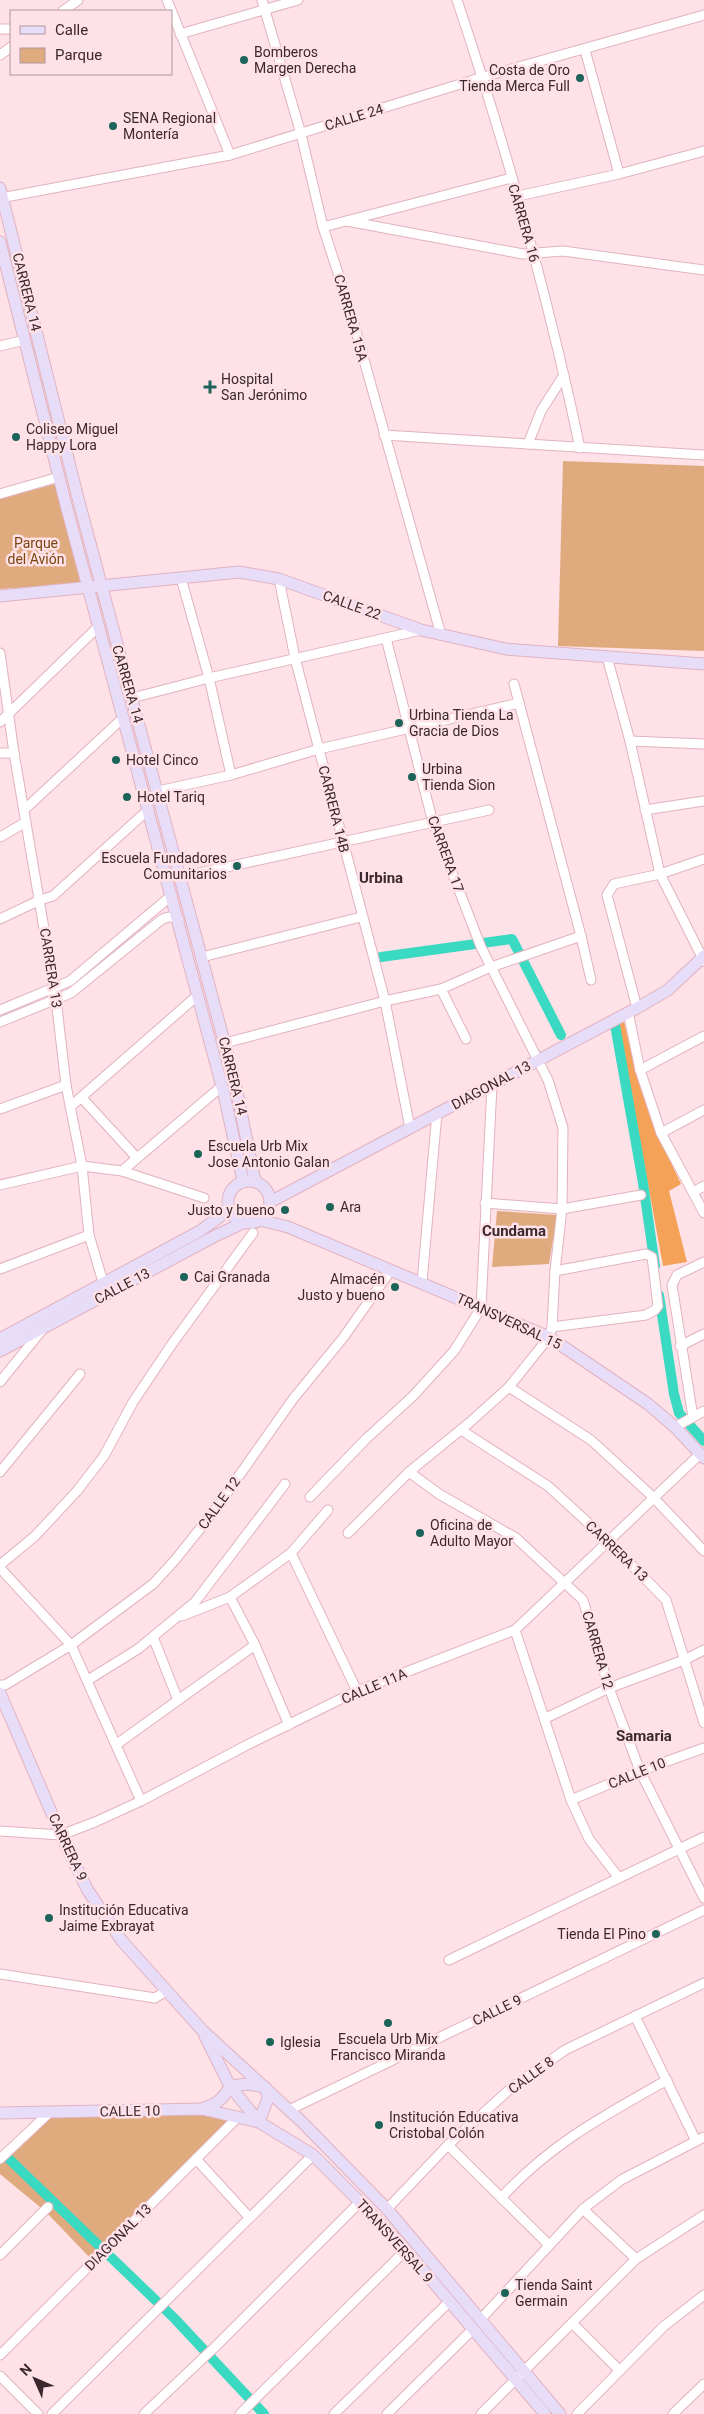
<svg xmlns="http://www.w3.org/2000/svg" width="704" height="2414" viewBox="0 0 704 2414" font-family="Roboto,sans-serif">
<style>
.green{fill:#dfaa7e}
.forest{fill:#f5a259}
.lines{fill:none;stroke-linecap:round;stroke-linejoin:round}
.canal{stroke:#3ad9c1;stroke-width:10}
.street-casing{stroke:#e1b2bf;stroke-width:11}
.secondary-casing{stroke:#e1b2bf;stroke-width:13}
.street{stroke:#fff;stroke-width:9}
.secondary{stroke:#e7ddf9;stroke-width:11}
.poi-dot{fill:#1c6459;stroke:#ffe1e8;stroke-width:2}
.labels{text-anchor:middle;stroke-width:5;stroke-linejoin:round;paint-order:stroke}
.poi-label{font-size:14px;fill:#3b282e;stroke:#ffe1e8;text-anchor:start}
.street-label{font-size:14px;fill:#3b282e;stroke:#ffe1e8}
.park-label{font-size:14px;fill:#7b450e;stroke:#ffe1e8}
.neighbourhood-label{font-size:15px;font-weight:bold;fill:#3b282e;stroke:#ffe1e8}
</style>
<rect width="100%" height="100%" fill="#ffe1e8"/>
<g class="green">
<path d="M563 461 704 466V651L558 646Z"/>
<path d="M55 484 81 584 0 589V499Z"/>
<path d="M497 1211 557 1215 549 1264 492 1267Z"/>
<path d="M202 2109 237 2118 93 2261 46 2212 0 2174V2160L50 2112Z"/>
</g>
<path class="forest" d="M624 1022C638 1080 655 1130 681 1184L669 1191 687 1262 663 1266 619 1025Z"/>
<g class="lines">
<g class="canal">
<path d="M381 957 512 939 561 1035"/>
<path d="M615 1025 643 1183 655 1266"/>
<path d="M659 1295 674 1394 679 1413 704 1441"/>
<path d="M7 2157 175 2319 264 2414"/>
</g>
<g class="street-casing">
<g id="street">
<path d="M167 0 230 155"/>
<path d="M262 0 301 134 323 227 350 310 441 635"/>
<path d="M457 0C506 147 548 296 580 448"/>
<path d="M63 11 78 0"/>
<path d="M0 29H11"/>
<path d="M180 34 298 0"/>
<path d="M585 50 619 174"/>
<path d="M0 55 11 47"/>
<path d="M518 196 619 174 704 151"/>
<path d="M0 198 230 155 483 77 704 15"/>
<path d="M347 221 523 254 563 251 704 270"/>
<path d="M323 227 511 178"/>
<path d="M0 346 25 340"/>
<path d="M384 435 704 455"/>
<path d="M528 444 541 411 564 375"/>
<path d="M0 494 59 477"/>
<path d="M181 578 209 678 231 775"/>
<path d="M279 579 295 658 385 1001 410 1128"/>
<path d="M0 653 14 753 56 999 66 1085 82 1166 89 1235 103 1282"/>
<path d="M607 657 630 741 660 874 704 961"/>
<path d="M514 684 581 936 591 980"/>
<path d="M132 698 209 678 421 630"/>
<path d="M0 722 99 626"/>
<path d="M630 741 704 744"/>
<path d="M0 753H14"/>
<path d="M158 791 231 775 319 749 519 703"/>
<path d="M24 810 124 717"/>
<path d="M645 810 704 801"/>
<path d="M0 837 26 822"/>
<path d="M181 877 489 810"/>
<path d="M0 919 40 900 53 896 149 809"/>
<path d="M202 957 361 917"/>
<path d="M441 989 466 1039"/>
<path d="M637 1008 607 895 614 884 660 874 704 859"/>
<path d="M0 1010 70 981 172 895"/>
<path d="M628 1012 640 1070 661 1133 704 1213"/>
<path d="M0 1022 71 993 161 920C168 916 172 916 179 920"/>
<path d="M225 1043 385 1001 441 989 491 967 581 936"/>
<path d="M640 1070 704 1036"/>
<path d="M82 1098 137 1158"/>
<path d="M70 1107 198 995"/>
<path d="M0 1109 66 1085"/>
<path d="M661 1133 704 1110"/>
<path d="M122 1171 222 1086"/>
<path d="M0 1185 82 1166 122 1171 204 1198"/>
<path d="M693 1192 704 1186"/>
<path d="M485 1203 562 1209 641 1195"/>
<path d="M0 1269 89 1235"/>
<path d="M422 1282 437 1113"/>
<path d="M552 1327 646 1315 655 1310 658 1306 652 1257 646 1254 555 1271"/>
<path d="M680 1346 704 1334"/>
<path d="M0 1382 42 1330"/>
<path d="M509 1387 591 1440 653 1497 704 1551"/>
<path d="M693 1417 672 1285 677 1275 704 1262"/>
<path d="M675 1427 704 1411"/>
<path d="M461 1430 548 1486 608 1541 666 1600 704 1723"/>
<path d="M0 1472 80 1374"/>
<path d="M409 1472 439 1494 516 1538 583 1600 609 1688 640 1771 704 1898"/>
<path d="M310 1497 366 1439 413 1396 454 1351 481 1308 492 1085"/>
<path d="M348 1533 409 1472 469 1423 509 1387 549 1337 552 1327 555 1271 562 1209 563 1128 548 1080 481 947 433 823 386 638"/>
<path d="M291 1553 357 1691"/>
<path d="M0 1565 35 1536 77 1491 104 1456 133 1402 172 1344 253 1233"/>
<path d="M0 1568 71 1645 141 1801"/>
<path d="M230 1597 255 1645 289 1725"/>
<path d="M182 1616 230 1597 291 1553 328 1510"/>
<path d="M515 1630 571 1800 589 1839 619 1878"/>
<path d="M153 1637 178 1700"/>
<path d="M88 1680 138 1649 195 1602 285 1484"/>
<path d="M0 1685H5L71 1645 153 1584 175 1560 215 1510 293 1399 343 1338 391 1270"/>
<path d="M546 1718 609 1688 684 1660 704 1650"/>
<path d="M117 1744 255 1645"/>
<path d="M571 1800 640 1771 704 1748"/>
<path d="M0 1831 61 1835 95 1822 141 1801 247 1745 357 1691 515 1630 700 1454"/>
<path d="M449 1960 704 1837"/>
<path d="M0 1974 155 1998 166 1991"/>
<path d="M635 2016 696 2141"/>
<path d="M289 2110 704 1910"/>
<path d="M448 2145 548 2244"/>
<path d="M0 2159 50 2112"/>
<path d="M196 2159 249 2217"/>
<path d="M501 2198C550 2144 605 2115 667 2080"/>
<path d="M387 2209 448 2145 511 2088 565 2050 704 1983"/>
<path d="M583 2209 636 2259"/>
<path d="M0 2255 48 2207"/>
<path d="M480 2320 583 2209 621 2180 704 2137"/>
<path d="M572 2323 619 2370"/>
<path d="M0 2355 237 2118"/>
<path d="M0 2376 38 2414"/>
<path d="M52 2414 313 2155"/>
<path d="M144 2414 217 2345 360 2202"/>
<path d="M240 2414 406 2250"/>
<path d="M334 2414 449 2302"/>
<path d="M387 2414 473 2329"/>
<path d="M481 2414 636 2259 704 2215"/>
<path d="M577 2414 664 2326 704 2295"/>
<path d="M673 2414 704 2384"/>
</g>
</g>
<g class="secondary-casing">
<g id="secondary">
<path d="M0 188 79 502 235 1082 255 1181"/>
<path d="M0 242 66 505 224 1094 243 1181"/>
<path d="M0 596 239 572 279 579 421 630 506 649 704 664"/>
<circle cx="249" cy="1202" r="21"/>
<path d="M270 1202 637 1008 668 990 704 956"/>
<path d="M260 1220 288 1227 549 1337 648 1404 675 1427 704 1458"/>
<path d="M0 1339 200 1231 229 1210"/>
<path d="M0 1351 217 1235 245 1222"/>
<path d="M0 1693 61 1835 87 1889 122 1941 202 2030 302 2122 387 2209 560 2414"/>
<path d="M205 2036 230 2086 259 2122 313 2155 360 2202 406 2250 545 2414"/>
<path d="M230 2086 248 2084 265 2087"/>
<path d="M202 2109C216 2104 223 2100 230 2086"/>
<path d="M0 2113 202 2109 259 2122"/>
<path d="M259 2122 268 2098 266 2088"/>
</g>
</g>
<use href="#street" class="street"/>
<use href="#secondary" class="secondary"/>
</g>
<g class="poi-dot">
<circle cx="244" cy="60" r="5"/>
<circle cx="580" cy="78" r="5"/>
<circle cx="113" cy="126" r="5"/>
<path d="M207.5 379.5h5v5h5v5h-5v5h-5v-5h-5v-5h5z"/>
<circle cx="16" cy="437" r="5"/>
<circle cx="399" cy="723" r="5"/>
<circle cx="116" cy="760" r="5"/>
<circle cx="412" cy="777" r="5"/>
<circle cx="127" cy="797" r="5"/>
<circle cx="237" cy="866" r="5"/>
<circle cx="198" cy="1154" r="5"/>
<circle cx="330" cy="1207" r="5"/>
<circle cx="285" cy="1210" r="5"/>
<circle cx="184" cy="1277" r="5"/>
<circle cx="395" cy="1287" r="5"/>
<circle cx="420" cy="1533" r="5"/>
<circle cx="49" cy="1918" r="5"/>
<circle cx="656" cy="1934" r="5"/>
<circle cx="388" cy="2023" r="5"/>
<circle cx="270" cy="2042" r="5"/>
<circle cx="379" cy="2125" r="5"/>
<circle cx="505" cy="2293" r="5"/>
</g>
<g class="labels">
<g class="poi-label">
<text x="254" y="57">Bomberos<tspan x="254" dy="16">Margen Derecha</tspan></text>
<text x="570" y="75" text-anchor="end">Costa de Oro<tspan x="570" dy="16">Tienda Merca Full</tspan></text>
<text x="123" y="123">SENA Regional<tspan x="123" dy="16">Montería</tspan></text>
<text x="221" y="384">Hospital<tspan x="221" dy="16">San Jerónimo</tspan></text>
<text x="26" y="434">Coliseo Miguel<tspan x="26" dy="16">Happy Lora</tspan></text>
<text x="409" y="720">Urbina Tienda La<tspan x="409" dy="16">Gracia de Dios</tspan></text>
<text x="126" y="765">Hotel Cinco</text>
<text x="422" y="774">Urbina<tspan x="422" dy="16">Tienda Sion</tspan></text>
<text x="137" y="802">Hotel Tariq</text>
<text x="227" y="863" text-anchor="end">Escuela Fundadores<tspan x="227" dy="16">Comunitarios</tspan></text>
<text x="208" y="1151">Escuela Urb Mix<tspan x="208" dy="16">Jose Antonio Galan</tspan></text>
<text x="340" y="1212">Ara</text>
<text x="275" y="1215" text-anchor="end">Justo y bueno</text>
<text x="194" y="1282">Cai Granada</text>
<text x="385" y="1284" text-anchor="end">Almacén<tspan x="385" dy="16">Justo y bueno</tspan></text>
<text x="430" y="1530">Oficina de<tspan x="430" dy="16">Adulto Mayor</tspan></text>
<text x="59" y="1915">Institución Educativa<tspan x="59" dy="16">Jaime Exbrayat</tspan></text>
<text x="646" y="1939" text-anchor="end">Tienda El Pino</text>
<text x="388" y="2044" text-anchor="middle">Escuela Urb Mix<tspan x="388" dy="16">Francisco Miranda</tspan></text>
<text x="280" y="2047">Iglesia</text>
<text x="389" y="2122">Institución Educativa<tspan x="389" dy="16">Cristobal Colón</tspan></text>
<text x="515" y="2290">Tienda Saint<tspan x="515" dy="16">Germain</tspan></text>
</g>
<g class="street-label">
<text transform="translate(354 117) rotate(-17)" y="5">CALLE 24</text>
<text transform="translate(524 223) rotate(74)" y="5">CARRERA 16</text>
<text transform="translate(27 292) rotate(76)" y="5">CARRERA 14</text>
<text transform="translate(351 318) rotate(74)" y="5">CARRERA 15A</text>
<text transform="translate(352 605) rotate(20)" y="5">CALLE 22</text>
<text transform="translate(128 684) rotate(74)" y="5">CARRERA 14</text>
<text transform="translate(334 809) rotate(76)" y="5">CARRERA 14B</text>
<text transform="translate(446 854) rotate(70)" y="5">CARRERA 17</text>
<text transform="translate(51 968) rotate(81)" y="5">CARRERA 13</text>
<text transform="translate(233 1076) rotate(76)" y="5">CARRERA 14</text>
<text transform="translate(491 1085) rotate(-28)" y="5">DIAGONAL 13</text>
<text transform="translate(122 1286) rotate(-28)" y="5">CALLE 13</text>
<text transform="translate(509 1321) rotate(25)" y="5">TRANSVERSAL 15</text>
<text transform="translate(219 1503) rotate(-54)" y="5">CALLE 12</text>
<text transform="translate(617 1551) rotate(44)" y="5">CARRERA 13</text>
<text transform="translate(598 1650) rotate(74)" y="5">CARRERA 12</text>
<text transform="translate(374 1686) rotate(-23)" y="5">CALLE 11A</text>
<text transform="translate(637 1773) rotate(-22)" y="5">CALLE 10</text>
<text transform="translate(68 1847) rotate(65)" y="5">CARRERA 9</text>
<text transform="translate(497 2010) rotate(-26)" y="5">CALLE 9</text>
<text transform="translate(531 2075) rotate(-36)" y="5">CALLE 8</text>
<text transform="translate(130 2111) rotate(-1)" y="5">CALLE 10</text>
<text transform="translate(118 2237) rotate(-45)" y="5">DIAGONAL 13</text>
<text transform="translate(395 2241) rotate(48)" y="5">TRANSVERSAL 9</text>
</g>
<g class="park-label">
<text x="36" y="548">Parque<tspan x="36" dy="16">del Avión</tspan></text>
</g>
<g class="neighbourhood-label">
<text x="381" y="883">Urbina</text>
<text x="514" y="1236">Cundama</text>
<text x="644" y="1741">Samaria</text>
</g>
</g>
<rect x="10" y="10" width="162" height="65" fill="#ffe1e8" stroke="#b1979e"/>
<rect x="20" y="26" width="25" height="8" fill="#e7ddf9" stroke="#b1979e"/>
<text x="55" y="35" font-size="15" fill="#3b282e">Calle</text>
<rect x="20" y="48" width="25" height="15" fill="#dfaa7e" stroke="#b1979e"/>
<text x="55" y="60" font-size="15" fill="#3b282e">Parque</text>
<g transform="translate(35 2379) rotate(315)" stroke="#ffe1e8" stroke-width="4" paint-order="stroke">
<path d="M0-4L9 19L0 12L-9 19Z" fill="#3b282e"/>
<text y="-8" font-size="14" font-weight="bold" text-anchor="middle" fill="#3b282e">N</text>
</g>
</svg>
